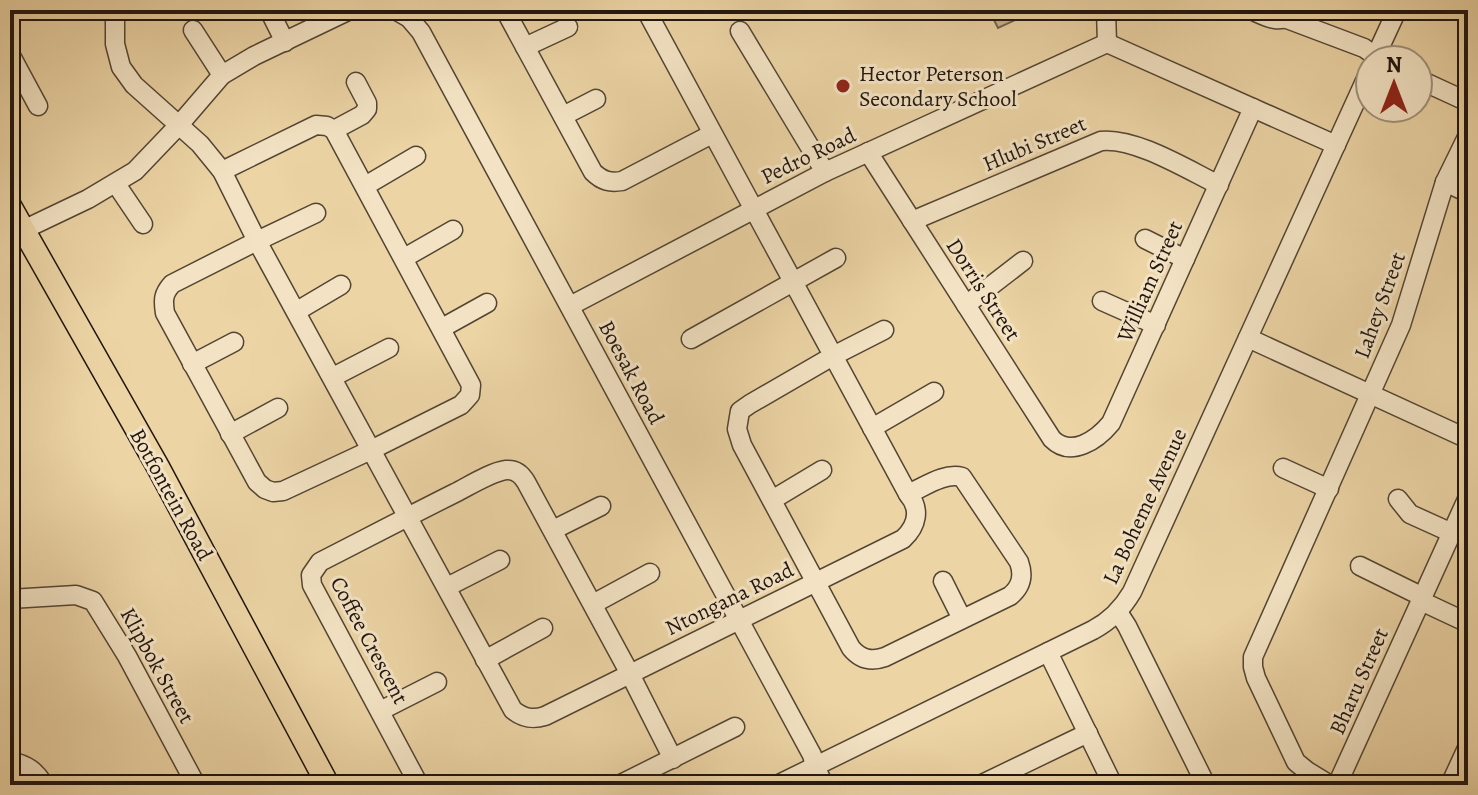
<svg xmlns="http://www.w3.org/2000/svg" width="1478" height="795" viewBox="0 0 1478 795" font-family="Alegreya,serif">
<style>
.grass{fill:#c9b48c;stroke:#74644e;stroke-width:2}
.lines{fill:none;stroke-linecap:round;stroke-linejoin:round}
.minor-casing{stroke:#534534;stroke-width:21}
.major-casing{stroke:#20150f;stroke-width:25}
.minor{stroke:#f3e3c4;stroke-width:18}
.major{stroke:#ecd4a5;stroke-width:22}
.poi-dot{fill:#8f2418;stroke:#f3e3c4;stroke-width:3}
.labels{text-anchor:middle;stroke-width:6;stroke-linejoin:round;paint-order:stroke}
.poi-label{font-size:22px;fill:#20150f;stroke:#f3e3c4;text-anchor:start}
.street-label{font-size:22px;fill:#20150f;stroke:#f3e3c4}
</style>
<rect width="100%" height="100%" fill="#ecd4a5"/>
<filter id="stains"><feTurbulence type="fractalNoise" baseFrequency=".0025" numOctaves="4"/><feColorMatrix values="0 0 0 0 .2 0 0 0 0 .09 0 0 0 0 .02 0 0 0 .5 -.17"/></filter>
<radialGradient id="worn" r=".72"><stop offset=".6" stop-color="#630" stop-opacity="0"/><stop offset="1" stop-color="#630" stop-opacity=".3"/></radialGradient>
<path class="grass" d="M989 10H1037L998 28Z"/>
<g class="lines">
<g class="minor-casing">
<g id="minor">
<path d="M115 10V44L121 67 134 85 200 144 222 171 257 241 513 710C523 718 532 720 545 716L903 539C917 526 921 509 908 494L646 10"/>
<path d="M269 10 285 42"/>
<path d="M395 10 409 18 421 32 812 755 815 766 824 785"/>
<path d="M505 10 593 172C602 181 610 183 622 181L712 134"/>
<path d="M1106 10 1107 43"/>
<path d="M1251 10C1267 17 1280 26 1295 12"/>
<path d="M1287 19 1364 48 1381 60"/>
<path d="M193 30 222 75"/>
<path d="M740 31 825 172"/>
<path d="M525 47 568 27"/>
<path d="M10 54 38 106"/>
<path d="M1374 60 1397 10"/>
<path d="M1418 79 1468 102"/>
<path d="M563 116 596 99"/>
<path d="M334 130 362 115 367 109V103L356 82"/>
<path d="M868 152 1052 439C1071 458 1097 440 1111 423L1253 108"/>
<path d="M222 171 316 125 327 126 334 130 471 385 470 395 461 405 373 449 283 491 273 492 265 489 257 482 165 313C163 300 163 294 172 284L257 241 316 213"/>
<path d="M1445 182 1468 193"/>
<path d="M116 184 143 224"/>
<path d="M365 186 416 156"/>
<path d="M912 221 1101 141C1135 137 1188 170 1219 185"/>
<path d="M23 230 88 199 135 171 179 125 222 75 254 56 350 10"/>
<path d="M1145 239 1185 259"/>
<path d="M404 258 453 230"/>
<path d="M1102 301 1156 325"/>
<path d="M966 305 1023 261"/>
<path d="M570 306 825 172 1107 43 1336 145"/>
<path d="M297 311 341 285"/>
<path d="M442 328 487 303"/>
<path d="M884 330 833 356 750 404 740 411 737 429 742 445 851 648C860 659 871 662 885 657L1010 596C1021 587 1024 576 1019 562L962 477C945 472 924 487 908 494"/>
<path d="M1248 338 1468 439"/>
<path d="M691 339 836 258"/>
<path d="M192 364 234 342"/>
<path d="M333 377 389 348"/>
<path d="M872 428 934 392"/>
<path d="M230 434 278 408"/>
<path d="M1283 468 1329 489"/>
<path d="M1398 499 1410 514 1452 533"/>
<path d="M772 500 822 470"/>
<path d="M553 530 601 506"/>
<path d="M1360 566 1423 597"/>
<path d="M943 581 962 619"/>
<path d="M447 587 500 560"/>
<path d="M10 599 76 595 93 601 127 656 196 785"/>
<path d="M1421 601 1468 623"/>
<path d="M593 604 650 573"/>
<path d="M1118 612 1127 626 1206 785"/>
<path d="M1048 652 1113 785"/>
<path d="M485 660 543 628"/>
<path d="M380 711 437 682"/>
<path d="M10 761C27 765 35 770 44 785"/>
<path d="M419 785 312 585 311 575 320 562C365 539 409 516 455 493 469 486 491 472 506 470 516 469 522 475 526 482L630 674 673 759"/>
<path d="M619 785 735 727"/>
<path d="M777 785 1093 630C1110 621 1122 609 1132 592L1370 70"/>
<path d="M980 785 1088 733"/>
<path d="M1330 785 1307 771 1296 762 1256 678 1253 667V657L1401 325 1445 182 1468 135"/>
<path d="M1337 785 1468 497"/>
<path d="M1450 785 1468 746"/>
</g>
</g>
<g class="major-casing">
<path id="major" d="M10 206 158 467 328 785"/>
</g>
<use href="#minor" class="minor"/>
<use href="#major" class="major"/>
</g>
<circle class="poi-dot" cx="843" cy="86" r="8"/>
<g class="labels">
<g class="poi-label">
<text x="859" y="81">Hector Peterson<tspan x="859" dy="25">Secondary School</tspan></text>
</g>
<g class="street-label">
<text transform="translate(1034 143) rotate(-23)" y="8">Hlubi Street</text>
<text transform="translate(808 155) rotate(-26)" y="8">Pedro Road</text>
<text transform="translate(1149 281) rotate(-66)" y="8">William Street</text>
<text transform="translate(984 289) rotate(57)" y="8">Dorris Street</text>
<text transform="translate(1379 305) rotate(-70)" y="8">Lahey Street</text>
<text transform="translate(632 372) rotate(62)" y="8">Boesak Road</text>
<text transform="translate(172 494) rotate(61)" y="8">Botfontein Road</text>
<text transform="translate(1144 506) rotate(-65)" y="8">La Boheme Avenue</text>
<text transform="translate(729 598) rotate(-26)" y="8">Ntongana Road</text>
<text transform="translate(370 640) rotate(62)" y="8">Coffee Crescent</text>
<text transform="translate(158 665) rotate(61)" y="8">Klipbok Street</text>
<text transform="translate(1358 681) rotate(-66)" y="8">Bharu Street</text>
</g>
</g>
<rect width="1478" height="795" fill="none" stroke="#ecd4a5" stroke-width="40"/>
<rect x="12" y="12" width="1454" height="771" fill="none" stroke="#20150f" stroke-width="4"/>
<rect x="20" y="20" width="1438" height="755" fill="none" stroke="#20150f" stroke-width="2"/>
<g transform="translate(1394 84)"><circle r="38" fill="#f3e3c4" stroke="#9f917c" stroke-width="2"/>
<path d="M0-6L14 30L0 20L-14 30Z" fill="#8f2418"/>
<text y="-12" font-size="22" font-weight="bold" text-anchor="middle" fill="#20150f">N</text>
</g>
<rect width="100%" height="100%" filter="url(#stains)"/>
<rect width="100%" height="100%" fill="url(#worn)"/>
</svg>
